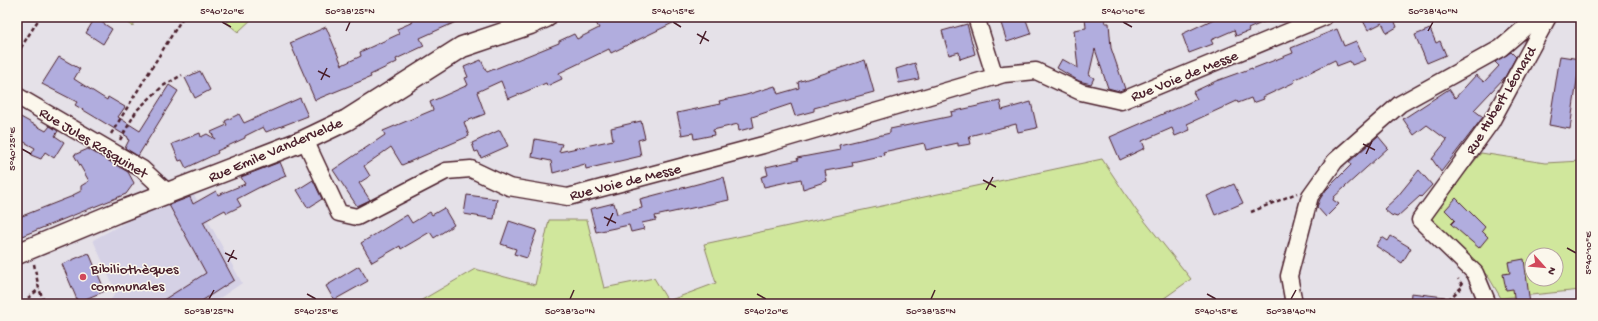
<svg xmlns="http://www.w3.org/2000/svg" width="1598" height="321" viewBox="0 0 1598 321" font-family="'Gochi Hand',sans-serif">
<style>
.built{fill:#d5d1e5}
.green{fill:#d0e79c;stroke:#8d8364;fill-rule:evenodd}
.building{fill:#b1adde;stroke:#4a1f2b}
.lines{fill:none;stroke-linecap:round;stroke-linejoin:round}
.minor-casing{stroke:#4a1f2b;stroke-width:19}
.tertiary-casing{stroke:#4a1f2b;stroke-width:23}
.path{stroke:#4a1f2b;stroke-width:2.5;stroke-dasharray:4 3;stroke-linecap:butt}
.minor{stroke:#fbf7ec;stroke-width:16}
.tertiary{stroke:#fbf7ec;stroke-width:20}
.ticks{fill:none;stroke:#4a1f2b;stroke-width:1.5}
.poi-dot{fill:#d1495b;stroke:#fbf7ec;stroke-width:1.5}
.labels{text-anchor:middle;stroke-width:3;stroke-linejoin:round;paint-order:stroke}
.street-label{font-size:15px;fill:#4a1f2b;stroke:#fbf7ec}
.poi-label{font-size:15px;fill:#4a1f2b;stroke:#fbf7ec;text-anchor:start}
.neatline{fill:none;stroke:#4a1f2b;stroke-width:1.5}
.ticks-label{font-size:10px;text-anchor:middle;fill:#4a1f2b}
</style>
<rect width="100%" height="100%" fill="#e5e1e8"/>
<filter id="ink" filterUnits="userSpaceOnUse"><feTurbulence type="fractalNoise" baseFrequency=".025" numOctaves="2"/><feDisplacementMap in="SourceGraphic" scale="8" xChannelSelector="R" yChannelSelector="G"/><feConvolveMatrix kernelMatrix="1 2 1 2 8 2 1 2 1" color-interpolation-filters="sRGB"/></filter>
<g filter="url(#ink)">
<path class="built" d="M193 193 242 283 211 304H108L116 292 93 240 165 201Z"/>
<g class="green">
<path d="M125 17H139L132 27Z"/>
<path d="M231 17H254L238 32 227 23Z"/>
<path d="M1481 153 1545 163 1581 161V290L1501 298 1488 276 1434 232 1431 215ZM1532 255H1556V279H1532Z"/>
<path d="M1102 159 1136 210 1191 279 1156 304H415L475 269 535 285 549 220H587L604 288 654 278 668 301 716 283 704 244Z"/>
</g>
<g class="building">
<path d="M410 17H467L420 38 424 46 396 59 397 62 370 75 371 77 315 100 290 43 326 27 342 65 361 56 360 52 399 34 397 29 413 22Z"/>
<path d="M609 17H685L611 53 609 49 559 73 562 79 547 86 546 83 508 99 501 81 477 92 485 114 464 122 469 136 402 165 391 147 364 166 370 176 359 183 370 200 357 206 333 170 385 135 383 131 433 110 430 102 468 85 465 78 468 77 464 67 481 60 487 72 559 43V41L574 34 577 39 599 28 596 23Z"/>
<path d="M999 17H1025L1031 34 1007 42Z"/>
<path d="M1085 17H1104L1105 23H1109L1111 48 1125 89 1119 91 1108 88 1095 49 1089 75 1094 78 1091 84 1079 81 1057 68 1062 59 1078 68 1074 30 1086 28Z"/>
<path d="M1218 17H1275L1248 29 1249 31 1236 36 1234 30 1211 40 1213 44 1189 53 1182 34Z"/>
<path d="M1361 17H1393L1397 27 1387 33 1382 23 1368 30Z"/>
<path d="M95 18 112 29 103 44 86 33Z"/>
<path d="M967 24 975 54 960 59 959 52 949 55 942 31Z"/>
<path d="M1337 29 1344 46 1356 41 1365 60 1352 65 1350 61 1337 66 1335 60 1294 80 1295 82 1263 97 1264 99 1253 103 1251 98 1238 103 1237 101 1187 124 1190 130 1175 136 1172 128 1142 141 1145 148 1120 160 1110 137 1197 99 1193 92 1216 81 1252 68V69L1293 53 1291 48Z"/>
<path d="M1430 29 1436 43 1440 41 1446 55 1427 63 1415 35Z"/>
<path d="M1511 52 1516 57 1505 77 1474 110 1483 117 1441 172 1432 159 1447 140 1427 125 1414 135 1403 119 1449 89 1455 98 1476 75 1484 82 1499 66 1495 62Z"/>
<path d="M1560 56 1580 59 1570 129 1549 125Z"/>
<path d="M59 57 80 69 74 79 107 100 108 97 125 107 118 117 140 131 169 85 178 91 138 156 125 148 129 140 127 139 128 137 75 105 77 102 42 84Z"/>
<path d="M865 60 874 92 814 108V111L795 116 791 104 752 117 754 127 739 131 738 124 713 130 714 135 694 139 693 133 682 135 677 113 720 104 719 101 746 95 775 86 778 94 799 88 798 82Z"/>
<path d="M915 63 919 79 899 83 896 69Z"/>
<path d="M200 71 210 90 195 98 185 78Z"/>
<path d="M300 98 308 116 266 132 263 127 245 136V138L217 151 218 153 186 168 182 160 179 161 172 144 200 133 201 137 207 134 215 139 211 132 227 125 225 121 239 114 244 123Z"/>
<path d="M1000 101 1002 110 1031 102 1037 128 1018 132 1016 124 969 136 971 144 958 146V143L926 150 924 143 883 152 884 155 852 162 853 166 825 171 827 181 803 189 801 179 764 187 761 177 768 175 766 167 798 160 797 158 840 150 839 145 890 133V129L952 116 951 112Z"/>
<path d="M17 115 46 131 50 126 58 131 55 136 64 142 54 158 45 152 41 159 31 155 35 148 17 138Z"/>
<path d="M641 121 645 138 638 140 641 156 586 169 585 164 553 173 551 161 532 157 535 139 562 144 559 152 613 140 611 128Z"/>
<path d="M500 130 508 146 481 158 478 151 475 152 472 143Z"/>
<path d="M1378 136 1388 148 1334 197 1333 200 1339 204 1326 217 1317 207 1320 199 1326 190 1351 165 1349 162Z"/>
<path d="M88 149 128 172 134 183 126 194 17 238V218L73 196V195L81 191V186L89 181 74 155Z"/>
<path d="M280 162 286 176 258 188 237 199 241 206 227 213 225 210 203 222 234 280 197 304H157L206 273 169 205 190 197 193 204 216 191 218 195 245 184 241 177Z"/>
<path d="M1419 170 1432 185 1421 197 1420 196 1397 217 1391 215 1384 209 1397 197Z"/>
<path d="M724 177 729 200 655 216 656 220 642 223 644 229 631 232 629 225 596 232 590 209 614 203 617 214 642 208 640 199Z"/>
<path d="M313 180 322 199 308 208 297 190Z"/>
<path d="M1234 184 1243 203 1215 215 1207 196Z"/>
<path d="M467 195 497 199 494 219 464 214Z"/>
<path d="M1456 198 1485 227 1482 231 1488 237 1479 248 1451 224 1455 220 1445 210Z"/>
<path d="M444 208 454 225 434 238 430 232 401 249 400 246 372 262 361 243 407 215 412 223 430 212 432 215Z"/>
<path d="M509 221 537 230 527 258 514 254 516 249 501 244Z"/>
<path d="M1391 236 1411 248 1402 263 1376 246 1382 237 1388 241Z"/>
<path d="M89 253 105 291 78 302 62 264Z"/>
<path d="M1524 259 1530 304H1515L1513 289 1506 290 1503 274 1510 273 1508 262Z"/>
<path d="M359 266 368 281 334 300 326 286Z"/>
<path d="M1411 293 1445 297V304H1410Z"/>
</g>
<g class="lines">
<g class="minor-casing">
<g id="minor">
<path d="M976 17 995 77"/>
<path d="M17 96 142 169 168 193"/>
<path d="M305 140 339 213 357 217 446 171 471 169 509 187 568 197 763 145 1004 74 1036 71 1081 92 1121 101 1324 17"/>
<path d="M1294 304 1289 276 1310 196 1335 161 1400 104 1501 48 1529 24"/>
<path d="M1488 304 1475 273 1420 220 1491 122 1548 17"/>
</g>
</g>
<g class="tertiary-casing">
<path id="tertiary" d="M17 254 116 213 305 140 347 120 462 47 530 24 546 17"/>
</g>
<g class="path">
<path d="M17 54 40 17"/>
<path d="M111 134 183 17"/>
<path d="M120 140 137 110 163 86 182 75"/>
<path d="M1251 212 1297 193"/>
<path d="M34 264 39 289 45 304"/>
<path d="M28 298 39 289"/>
<path d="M1441 298 1449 299 1463 286 1458 279"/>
</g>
<use href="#minor" class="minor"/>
<use href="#tertiary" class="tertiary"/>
</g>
</g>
<path class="ticks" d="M222 22 231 27M673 22 681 27M1123 22 1132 27M346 31 350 22M1428 31 1433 22M697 34 709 41M700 44 706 31M318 71 330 77M321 80 327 68M1363 144 1375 150M22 149 31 154M1366 154 1372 141M983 180 996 187M986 190 993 177M604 217 616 223M607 226 613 213M1567 248 1576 253M225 253 237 259M228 262 234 250M307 294 316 299M757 294 766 299M1207 294 1216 299M209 299 214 290M570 299 574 290M931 299 935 290M1291 299 1296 290"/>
<circle class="poi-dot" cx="83" cy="277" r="4"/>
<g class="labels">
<g class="street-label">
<text transform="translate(1184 75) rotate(-22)" y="5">Rue Voie de Messe</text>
<text transform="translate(1500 100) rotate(-59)" y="5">Rue Hubert Léonard</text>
<text transform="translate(94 142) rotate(31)" y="5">Rue Jules Rasquinet</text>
<text transform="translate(275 149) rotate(-23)" y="5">Rue Emile Vandervelde</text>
<text transform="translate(625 181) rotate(-14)" y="5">Rue Voie de Messe</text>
</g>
<g class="poi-label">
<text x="91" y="273">Bibiliothèques<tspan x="91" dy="17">communales</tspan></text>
</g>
</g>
<rect width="1598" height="321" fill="none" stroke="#fbf7ec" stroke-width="44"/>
<g transform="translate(1544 267) rotate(117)"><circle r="19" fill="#fbf7ec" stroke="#b4a19f"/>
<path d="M0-3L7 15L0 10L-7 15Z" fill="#d1495b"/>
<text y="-6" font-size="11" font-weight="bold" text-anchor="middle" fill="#4a1f2b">N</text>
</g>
<rect x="22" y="22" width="1554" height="277" class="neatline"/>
<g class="ticks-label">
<text x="222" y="14">5°40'20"E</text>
<text x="350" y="14">50°38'25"N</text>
<text x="673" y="14">5°40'15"E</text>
<text x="1123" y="14">5°40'10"E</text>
<text x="1433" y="14">50°38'40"N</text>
<text transform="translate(11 149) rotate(-90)" y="4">5°40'25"E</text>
<text transform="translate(1587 253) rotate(-90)" y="4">5°40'10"E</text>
<text x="209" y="314">50°38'25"N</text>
<text x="316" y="314">5°40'25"E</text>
<text x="570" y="314">50°38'30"N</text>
<text x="766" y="314">5°40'20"E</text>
<text x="931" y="314">50°38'35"N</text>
<text x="1216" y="314">5°40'15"E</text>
<text x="1291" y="314">50°38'40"N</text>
</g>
</svg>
